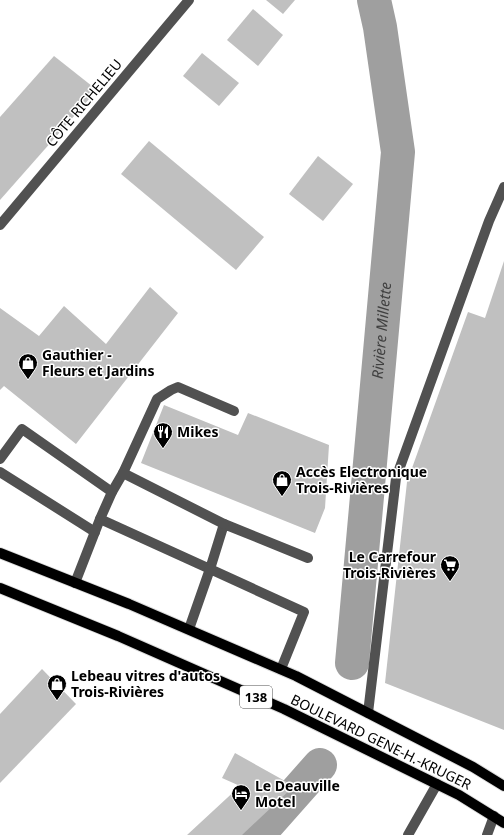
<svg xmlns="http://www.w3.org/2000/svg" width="504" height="835" viewBox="0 0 504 835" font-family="'Noto Sans',sans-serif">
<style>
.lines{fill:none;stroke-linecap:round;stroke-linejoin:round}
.river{stroke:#9f9f9f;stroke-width:34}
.building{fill:#c0c0c0}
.major-casing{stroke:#dbdbdb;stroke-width:12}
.minor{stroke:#515151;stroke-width:10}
.major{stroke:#000;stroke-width:10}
.labels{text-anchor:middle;stroke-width:3;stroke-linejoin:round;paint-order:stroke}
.shield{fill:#fff;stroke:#4c4c4c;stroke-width:1}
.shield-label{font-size:13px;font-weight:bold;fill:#000}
.street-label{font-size:14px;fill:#000;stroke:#fff}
.poi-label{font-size:14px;font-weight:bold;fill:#000;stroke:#fff;text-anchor:start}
.water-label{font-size:15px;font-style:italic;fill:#404040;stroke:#fff}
</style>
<rect width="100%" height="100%" fill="#fff"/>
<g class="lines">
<g class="river">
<path id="s1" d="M352 663 398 152 380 27 374 0"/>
<path d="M258 835 320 765"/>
</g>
</g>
<g class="building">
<path d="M266 0H295L283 14Z"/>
<path d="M253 9 283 35 258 66 227 40Z"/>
<path d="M202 53 239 83 219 106 183 76Z"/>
<path d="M54 56 97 90 0 200V117Z"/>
<path d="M149 141 264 237 236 270 121 174Z"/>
<path d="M318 156 353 184 323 221 289 194Z"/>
<path d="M504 261V730L385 683 407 482 468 312 485 318Z"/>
<path d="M150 287 178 313 76 444 4 386 0 390V308L39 336 64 306 106 344Z"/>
<path d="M164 405 238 435 248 413 329 445 325 508 315 533 141 463Z"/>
<path d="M42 669 76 704 0 783V714Z"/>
<path d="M235 753 294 786 242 835H187L240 786 222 778Z"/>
</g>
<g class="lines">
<g class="major-casing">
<g id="major">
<path d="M0 553 129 604 296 676 473 767 504 786"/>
<path d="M0 588 118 636 284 709 459 795 504 823"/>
</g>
</g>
<g class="minor">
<path d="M0 225 189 0"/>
<path d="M0 459 22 429 112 492"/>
<path d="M0 472 95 532"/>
<path d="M123 473 157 399 171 390 178 387 234 411"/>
<path d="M100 519 210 569 224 524 308 558"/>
<path d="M75 583 100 519 112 492 123 473 224 524"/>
<path d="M189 629 210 569 304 612 281 669"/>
<path d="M368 713 396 478 489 221 504 187"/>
<path d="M408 835 437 784"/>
<path d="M487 835 494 816"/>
</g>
<use href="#major" class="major"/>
</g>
<defs>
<g id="shop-pin" transform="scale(1)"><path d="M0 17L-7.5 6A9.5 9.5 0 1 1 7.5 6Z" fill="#000" stroke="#fff"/><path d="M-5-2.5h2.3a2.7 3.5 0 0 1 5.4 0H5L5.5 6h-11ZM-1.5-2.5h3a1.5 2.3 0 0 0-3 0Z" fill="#fff"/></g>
<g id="restaurant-pin" transform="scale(1)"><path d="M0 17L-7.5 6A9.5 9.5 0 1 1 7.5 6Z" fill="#000" stroke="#fff"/><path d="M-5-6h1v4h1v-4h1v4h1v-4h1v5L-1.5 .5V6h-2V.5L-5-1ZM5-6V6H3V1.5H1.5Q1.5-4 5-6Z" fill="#fff"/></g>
<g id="supermarket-pin" transform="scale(1)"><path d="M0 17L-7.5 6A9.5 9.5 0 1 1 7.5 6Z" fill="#000" stroke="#fff"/><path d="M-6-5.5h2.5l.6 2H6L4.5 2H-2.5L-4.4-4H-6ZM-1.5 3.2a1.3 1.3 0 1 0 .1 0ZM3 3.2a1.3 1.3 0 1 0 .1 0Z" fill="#fff"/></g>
<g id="hotel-pin" transform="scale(1)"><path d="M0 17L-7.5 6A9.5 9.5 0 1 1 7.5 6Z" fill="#000" stroke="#fff"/><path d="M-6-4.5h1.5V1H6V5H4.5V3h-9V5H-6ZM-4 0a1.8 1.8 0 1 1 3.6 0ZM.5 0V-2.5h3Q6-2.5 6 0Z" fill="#fff"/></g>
</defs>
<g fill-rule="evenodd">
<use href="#shop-pin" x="28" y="363"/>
<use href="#restaurant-pin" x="163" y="432"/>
<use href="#shop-pin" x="282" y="480"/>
<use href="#supermarket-pin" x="450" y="565"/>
<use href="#shop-pin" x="57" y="684"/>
<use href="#hotel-pin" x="241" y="794"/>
</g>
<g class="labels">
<rect class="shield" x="240" y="686" width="32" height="22" rx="3"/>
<g class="shield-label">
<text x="256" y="702">138</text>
</g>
<g class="street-label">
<text transform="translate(84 103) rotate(-50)" y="5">CÔTE RICHELIEU</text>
<text transform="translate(381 742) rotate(26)" y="5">BOULEVARD GENE-H.-KRUGER</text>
</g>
<g class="poi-label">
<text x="42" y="360">Gauthier -<tspan x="42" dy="16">Fleurs et Jardins</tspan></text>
<text x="177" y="437">Mikes</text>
<text x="296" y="477">Accès Electronique<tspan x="296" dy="16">Trois-Rivières</tspan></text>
<text x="436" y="562" text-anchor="end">Le Carrefour<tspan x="436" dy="16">Trois-Rivières</tspan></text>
<text x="71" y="681">Lebeau vitres d'autos<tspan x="71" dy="16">Trois-Rivières</tspan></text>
<text x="255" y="791">Le Deauville<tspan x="255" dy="16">Motel</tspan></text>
</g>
<g class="water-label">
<text dy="5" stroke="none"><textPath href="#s1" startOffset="334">Rivière Millette</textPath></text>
</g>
</g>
</svg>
